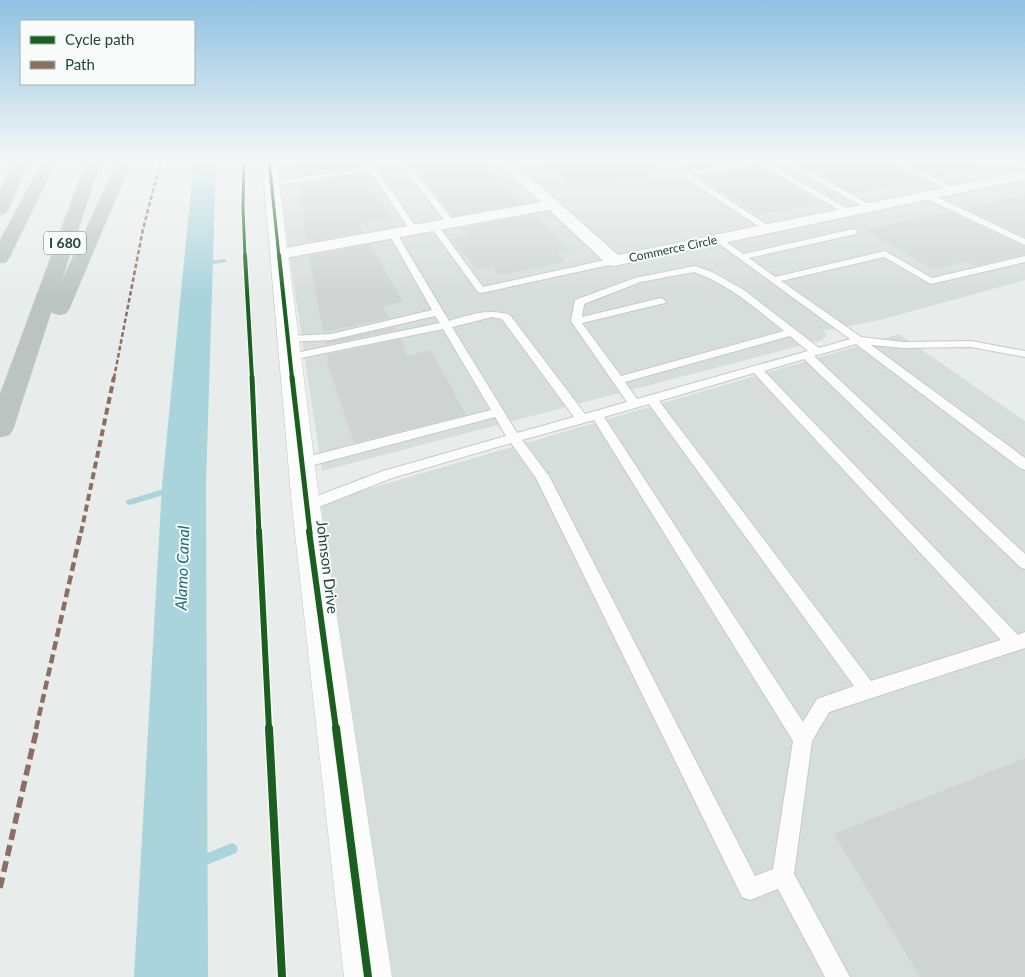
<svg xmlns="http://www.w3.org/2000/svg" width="1025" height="977" viewBox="0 0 1025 977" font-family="Lato,sans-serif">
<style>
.built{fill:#d6dedb}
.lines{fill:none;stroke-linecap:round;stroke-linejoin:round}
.stream{fill:#a9d4db;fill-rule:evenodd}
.river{fill:#a9d4db;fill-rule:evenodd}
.building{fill:#cfd4d2}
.service-casing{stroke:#c5cac8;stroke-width:2}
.minor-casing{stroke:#c5cac8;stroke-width:2}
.tertiary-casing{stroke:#c5cac8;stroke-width:1}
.motorway-casing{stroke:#c3ccc9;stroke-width:1}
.service{fill:#fcfcfc;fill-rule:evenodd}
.minor{fill:#fcfcfc;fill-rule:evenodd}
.tertiary{fill:#fcfcfc;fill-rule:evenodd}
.motorway{fill:#bcc4c2;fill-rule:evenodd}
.quiet-far3{stroke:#8d6e63;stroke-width:2.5;stroke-dasharray:4.5 2.5;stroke-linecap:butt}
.quiet-far2{stroke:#8d6e63;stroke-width:4;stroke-dasharray:7 4;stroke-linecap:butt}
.quiet-far1{stroke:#8d6e63;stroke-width:4.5;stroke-dasharray:9 4.5;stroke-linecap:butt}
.quiet{stroke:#8d6e63;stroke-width:5.5;stroke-dasharray:11 5.5;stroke-linecap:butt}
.cycleway-far4-casing{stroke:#f7fbf9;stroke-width:5}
.cycleway-far3-casing{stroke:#f7fbf9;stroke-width:6}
.cycleway-far2-casing{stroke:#f7fbf9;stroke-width:8}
.cycleway-far1-casing{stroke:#f7fbf9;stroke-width:9}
.cycleway-casing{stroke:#f7fbf9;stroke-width:11}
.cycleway-far4{stroke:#1b5e20;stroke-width:3}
.cycleway-far3{stroke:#1b5e20;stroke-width:4}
.cycleway-far2{stroke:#1b5e20;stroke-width:5}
.cycleway-far1{stroke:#1b5e20;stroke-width:6}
.cycleway{stroke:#1b5e20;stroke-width:8}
.labels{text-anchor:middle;stroke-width:4;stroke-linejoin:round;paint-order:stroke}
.far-street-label{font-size:12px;fill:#24423a;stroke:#f7fbf9}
.shield{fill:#f7fbf9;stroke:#637a73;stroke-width:1}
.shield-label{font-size:14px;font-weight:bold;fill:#24423a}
.street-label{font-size:15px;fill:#24423a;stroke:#f7fbf9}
.water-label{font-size:16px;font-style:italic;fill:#1c6f80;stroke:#f7fbf9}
</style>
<rect width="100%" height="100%" fill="#e8edeb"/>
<g class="built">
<path d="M275 160H1025V280L880 320 823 331 827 334 822 340 322 471Z"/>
<path d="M899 334 1025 421V977H391L320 503Z"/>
</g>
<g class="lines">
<g class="stream">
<path d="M224 259 227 261 226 262 198 267 195 265 198 263Z"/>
<path d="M184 483 188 486 187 488 130 505 127 504 126 502 127 500Z"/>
<path d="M232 843 236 845 238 849 236 853 174 878 170 876 168 872 170 868Z"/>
</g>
<path class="river" d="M194 160H216L206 486 208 977H134L162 486Z"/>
</g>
<g class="building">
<path d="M296 160H353L357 167 298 176Z"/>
<path d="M410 160H467L485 165 522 204 453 216Z"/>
<path d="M542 160H648L662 171 676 168 677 171 575 188Z"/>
<path d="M705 160H740L690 170 684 166Z"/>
<path d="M825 160H886L924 180 854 194 801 164Z"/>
<path d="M902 160H975L976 170 938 177Z"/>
<path d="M758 165 762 168 763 171 767 170 819 201H816L819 204 758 215 698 176Z"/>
<path d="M788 167 841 196 833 198 781 168Z"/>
<path d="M363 174 391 217 358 223 363 232 307 242 299 184Z"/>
<path d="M1025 194V237L965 208Z"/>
<path d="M950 212 1025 247V254L975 266 967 261 933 269 865 230Z"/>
<path d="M532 215 570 250 557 253 565 262 499 275 493 266 476 269 452 239 468 236 462 228Z"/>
<path d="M370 244 403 302 382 306 389 318 323 332 309 256Z"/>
<path d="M394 327 396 330 325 345V342Z"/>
<path d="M401 339 407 356 431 350 466 415 354 443 327 362H329L327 355Z"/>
<path d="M1025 758V977H920L834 834Z"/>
</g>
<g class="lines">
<g class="service-casing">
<g id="service">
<path d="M364 160H371L418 230 417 232H411L370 171 272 186 268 184 272 182 367 167Z"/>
<path d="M398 160H405L454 221V225H448Z"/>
<path d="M650 160H658L664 165 687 160H703L663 169Z"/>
<path d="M751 160H763L853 212 846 214 758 163 691 175 770 227V231L767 232 680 174Z"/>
<path d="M791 160V161L876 208 869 210 781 161Z"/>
<path d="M888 160H897L960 190 953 192Z"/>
<path d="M1004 160H1014L1025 164V169Z"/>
<path d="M925 194H931L1025 239V245L925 198Z"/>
<path d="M434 223 437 224 483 287 614 258 619 261 614 264 481 293 478 292 430 226Z"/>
<path d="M853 229 856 230V234L749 258 775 277 885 251 932 278 1025 256V262L931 284 884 257 781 281 861 337 903 342 971 341 1025 351V357L971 347 903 348 871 345 1025 458V470L1020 468 856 344 814 356 1025 554V569L1020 567 804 359 764 371 1018 635 1025 632V648L829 712 812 741 794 874 850 977H825L778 889 750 900 742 897 536 478 511 443 392 478 311 510 306 511 301 510 299 506 301 502 383 471 506 436 495 417 302 468 297 466 295 463 297 460 302 458 491 410 443 329 291 360 285 357 291 354 440 323 435 316 331 340 289 342 284 339 289 336 331 334 432 310 389 234 393 231 397 234 449 321C469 315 488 308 510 315L585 414 627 402 571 321 575 300 635 278 695 266 712 272 744 290 819 348 850 339 714 240 721 238 743 254ZM694 272C728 284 757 309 784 331L621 376 582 323 665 303 666 301 661 298 582 317 584 304 640 282ZM492 317 502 319 574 417 517 433 452 327ZM790 336 808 351 637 399 625 382ZM754 373 1001 640 871 681 659 401ZM649 404 854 686 817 699 803 722 604 417ZM594 420 793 741 773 869 755 876 549 476 522 440Z"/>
</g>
</g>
<g class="minor-casing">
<path id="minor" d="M496 160H511L618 255 1025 171V179L614 266 608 265 549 210 280 259 274 258 271 254 274 250 280 249 541 202Z"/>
</g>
<g class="tertiary-casing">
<path id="tertiary" d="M262 160H276L320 506 392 977H344L292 506Z"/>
</g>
<g class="motorway-casing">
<g id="motorway">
<path d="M15 160H29L8 210 6 213 0 215V192Z"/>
<path d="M43 160H57L9 258 6 262 0 263V241Z"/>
<path d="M87 160H101L60 285 118 160H132L69 309 66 313 59 315 51 312 13 429 9 435 0 437V395Z"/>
</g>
</g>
<use href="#service" class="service"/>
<use href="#minor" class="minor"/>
<use href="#tertiary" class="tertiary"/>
<use href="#motorway" class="motorway"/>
<path class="quiet-far3" d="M114 378 143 229 161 160"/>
<path class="quiet-far2" d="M81 533 114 377"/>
<path class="quiet-far1" d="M36 729 81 531"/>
<path class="quiet" d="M0 888 37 728"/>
<g class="cycleway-far4-casing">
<g id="cycleway-far4">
<path d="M244 160 243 208 245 257"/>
<path d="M269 160 279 257"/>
</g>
</g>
<g class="cycleway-far3-casing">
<g id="cycleway-far3">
<path d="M245 255 252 378"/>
<path d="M279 255 292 378"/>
</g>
</g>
<g class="cycleway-far2-casing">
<g id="cycleway-far2">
<path d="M252 377 259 533"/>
<path d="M292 377 310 533"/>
</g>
</g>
<g class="cycleway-far1-casing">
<g id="cycleway-far1">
<path d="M259 531 269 729"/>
<path d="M309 531 336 729"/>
</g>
</g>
<g class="cycleway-casing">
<g id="cycleway">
<path d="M269 728 282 977"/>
<path d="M336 728 368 977"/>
</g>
</g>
<use href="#cycleway-far4" class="cycleway-far4"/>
<use href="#cycleway-far3" class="cycleway-far3"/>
<use href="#cycleway-far2" class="cycleway-far2"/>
<use href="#cycleway-far1" class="cycleway-far1"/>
<use href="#cycleway" class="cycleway"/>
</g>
<linearGradient id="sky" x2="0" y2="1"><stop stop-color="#8fc1e3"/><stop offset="0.54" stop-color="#f5f7f6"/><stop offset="1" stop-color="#f5f7f6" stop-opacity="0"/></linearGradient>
<rect width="1025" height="297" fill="url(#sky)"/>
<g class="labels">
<g class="far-street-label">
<text transform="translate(673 249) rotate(-12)" y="4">Commerce Circle</text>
</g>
<rect class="shield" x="44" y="231.5" width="42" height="23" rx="4"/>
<g class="shield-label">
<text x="65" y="248">I 680</text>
</g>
<g class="street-label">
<text transform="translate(327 567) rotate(83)" y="5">Johnson Drive</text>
</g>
<g class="water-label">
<text transform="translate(182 568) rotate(-88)" y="6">Alamo Canal</text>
</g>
</g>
<rect x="20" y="20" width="175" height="65" fill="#f7fbf9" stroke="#a3b1ad"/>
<rect x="30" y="36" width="25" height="8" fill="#1b5e20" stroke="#a3b1ad"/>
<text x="65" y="45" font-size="15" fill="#24423a">Cycle path</text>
<rect x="30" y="61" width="25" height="8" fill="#8d6e63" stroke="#a3b1ad"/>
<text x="65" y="70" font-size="15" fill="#24423a">Path</text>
</svg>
